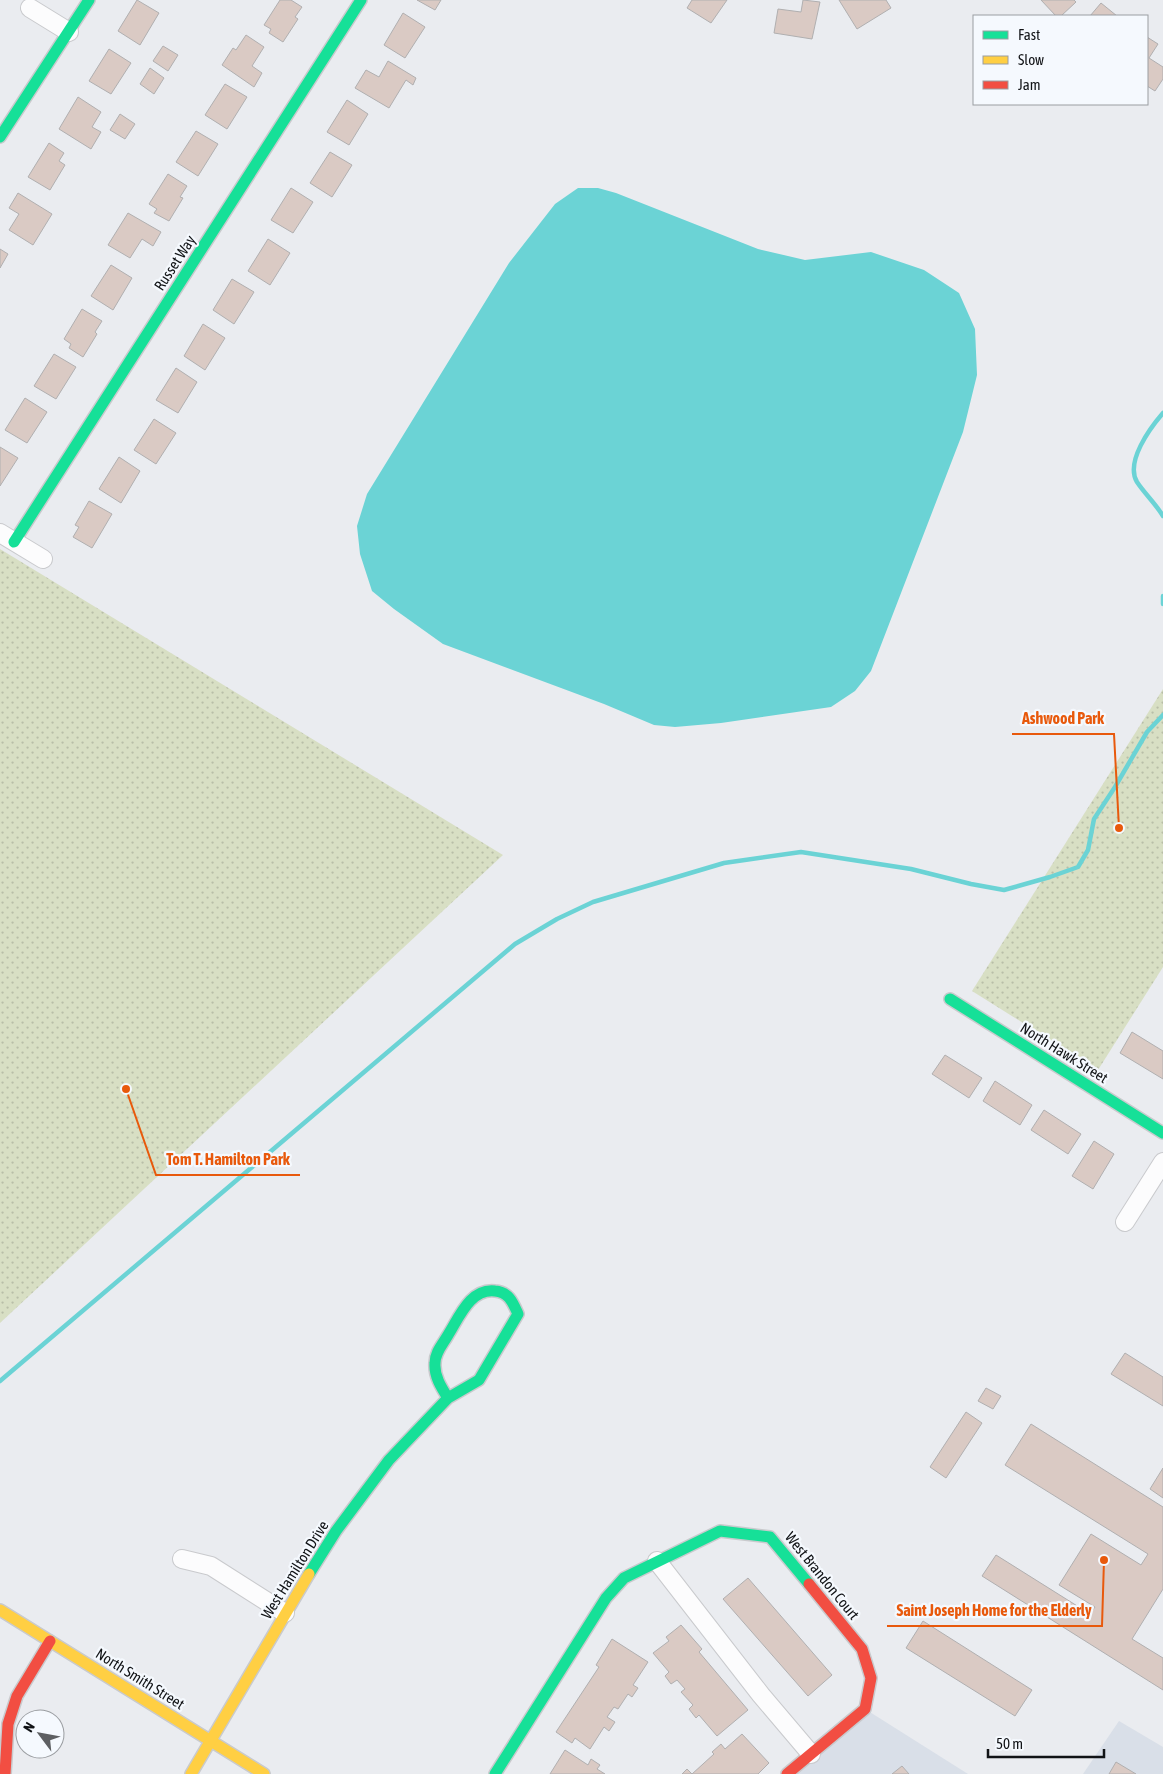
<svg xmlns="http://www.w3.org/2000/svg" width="1163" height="1774" viewBox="0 0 1163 1774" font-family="'Asap Condensed',sans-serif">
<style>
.built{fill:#d9dfe8}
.park{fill:url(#park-dots)}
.water{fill:#6bd3d5}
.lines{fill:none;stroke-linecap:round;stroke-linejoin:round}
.stream{stroke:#6bd3d5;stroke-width:4.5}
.building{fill:#dacac4;stroke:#b0afb0}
.street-casing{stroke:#c9cacd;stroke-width:20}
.fast-casing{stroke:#c9cacd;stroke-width:14}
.slow-casing{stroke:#c9cacd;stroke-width:14}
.jam-casing{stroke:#c9cacd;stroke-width:14}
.street{stroke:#fcfcfd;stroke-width:18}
.fast{stroke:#16e098;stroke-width:11}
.slow{stroke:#ffcf43;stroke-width:11}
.jam{stroke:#f24e42;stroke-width:11}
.labels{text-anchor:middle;stroke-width:4.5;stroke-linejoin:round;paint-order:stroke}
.street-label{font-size:15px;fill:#111316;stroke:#f5f9fe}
.leader{fill:none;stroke:#e8590c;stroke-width:2}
.callout-dot{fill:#e8590c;stroke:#f5f9fe;stroke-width:2}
.callout-label{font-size:16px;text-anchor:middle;font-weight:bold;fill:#e8590c;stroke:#f5f9fe;stroke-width:4.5;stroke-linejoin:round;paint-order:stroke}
</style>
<defs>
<pattern id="park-dots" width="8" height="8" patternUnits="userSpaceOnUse" patternTransform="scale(1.25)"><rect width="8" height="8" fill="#d8dfc4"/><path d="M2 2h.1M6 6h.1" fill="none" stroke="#b8bea8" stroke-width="1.8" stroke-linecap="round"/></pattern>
</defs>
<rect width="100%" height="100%" fill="#eaecf0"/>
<g class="built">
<path d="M865 1709 968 1774H787Z"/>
<path d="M1119 1721 1163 1747V1774H1083Z"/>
</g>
<g class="park">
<path d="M0 549 503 855 0 1323Z"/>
<path d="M1163 689V967L1098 1070 972 991Z"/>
</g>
<path class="water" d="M578 188H598L616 193 758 249 805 260 871 252 924 270 959 293 975 329 977 375 963 432 871 671 855 691 831 707 721 723 675 727 654 725 604 704 443 644 394 609 372 591 360 554 357 526 367 494 509 263 555 204Z"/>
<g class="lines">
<g class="stream">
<path d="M1163 413C1150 428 1125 462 1137 482 1145 494 1155 503 1163 516"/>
<path d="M1163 596V604"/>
<path d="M0 1381 515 944 557 919 593 902 724 863 801 852 911 869 971 884 1004 890 1050 877 1078 867 1088 850 1094 819 1115 787 1147 732 1163 715"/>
</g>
</g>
<g class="building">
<path d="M137 0 159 13 140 45 118 31Z"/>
<path d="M280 0H291L302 7 295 17 298 19 283 42 269 33 271 29 264 25Z"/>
<path d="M417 0H441L435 10Z"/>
<path d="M692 0H727L711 23 687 8Z"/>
<path d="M803 0 820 2 812 39 774 33 778 9 801 12Z"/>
<path d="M839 0H886L891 8 857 29Z"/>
<path d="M1041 0H1074L1076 2 1061 16H1056Z"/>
<path d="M1101 3 1117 16H1090Z"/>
<path d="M403 13 425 27 405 58 384 45Z"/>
<path d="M246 35 264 47 252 66 262 73 254 87 222 65 233 48 236 50Z"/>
<path d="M1147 37 1158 44 1149 58 1163 67V79L1155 91 1147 86Z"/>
<path d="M163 46 178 55 168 71 153 61Z"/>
<path d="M109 49 131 63 111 94 89 81Z"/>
<path d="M388 61 416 78 413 85 406 80 389 108 355 88 366 70 379 77Z"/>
<path d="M150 68 164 78 154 94 140 84Z"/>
<path d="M225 84 247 97 227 129 205 115Z"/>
<path d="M78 97 101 112 92 127 101 132 91 149 59 129Z"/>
<path d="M347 100 368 114 349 145 327 132Z"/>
<path d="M120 114 135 124 125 139 110 130Z"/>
<path d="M196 131 218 144 198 176 176 162Z"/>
<path d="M49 143 64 153 59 161 65 165 50 190 28 177Z"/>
<path d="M330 152 352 165 332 197 310 183Z"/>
<path d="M168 174 187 186 180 197 183 198 169 221 154 213 157 209 149 204Z"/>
<path d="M291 188 313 202 293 233 271 220Z"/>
<path d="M18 193 52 214 33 245 9 230 19 214 9 208Z"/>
<path d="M128 213 161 232 153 246 142 239 130 258 108 245Z"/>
<path d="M268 239 290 253 270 285 248 271Z"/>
<path d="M0 249 8 254 0 268Z"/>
<path d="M111 265 132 278 113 310 91 296Z"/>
<path d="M232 279 254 292 234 324 213 310Z"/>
<path d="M82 309 102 321 95 332 97 334 83 357 69 348 71 344 64 339Z"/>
<path d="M203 324 225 338 205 370 184 356Z"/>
<path d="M54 354 76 367 56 399 34 386Z"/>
<path d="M176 368 197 382 178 413 156 400Z"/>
<path d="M25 398 47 412 27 443 5 430Z"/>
<path d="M154 419 176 433 156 464 134 450Z"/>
<path d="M0 447 18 458 0 486Z"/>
<path d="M119 457 140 471 121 503 99 489Z"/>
<path d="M89 501 112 514 92 548 73 537 79 527 75 525Z"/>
<path d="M1132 1032 1163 1051V1079L1120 1053Z"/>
<path d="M945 1055 982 1078 969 1098 932 1074Z"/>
<path d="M995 1081 1032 1105 1020 1125 983 1101Z"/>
<path d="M1044 1110 1081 1134 1068 1154 1031 1130Z"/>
<path d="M1094 1141 1114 1154 1093 1189 1072 1176Z"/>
<path d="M1125 1353 1163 1377V1406L1111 1374Z"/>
<path d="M986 1388 1001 1396 993 1409 978 1401Z"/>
<path d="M966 1412 982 1423 946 1478 930 1467Z"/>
<path d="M1031 1424 1163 1507V1589L1132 1639 1163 1658V1690L982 1576 996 1555 1090 1614 1095 1607 1059 1585 1091 1534 1141 1565 1148 1554 1005 1465Z"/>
<path d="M1163 1468V1498L1150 1489Z"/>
<path d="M748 1578 832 1675 808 1696 723 1599Z"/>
<path d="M923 1621 1032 1690 1015 1716 906 1648Z"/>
<path d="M681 1625 702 1649 699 1652 748 1710 717 1736 699 1715 696 1718 689 1709 693 1705 681 1692 685 1689 677 1680 671 1684 665 1676 669 1672 653 1653 669 1641 666 1637Z"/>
<path d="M612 1639 648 1662 633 1685 638 1688 632 1697 628 1694 618 1709 614 1707 607 1717 615 1722 609 1731 604 1727 590 1749 575 1738 572 1743 556 1732 599 1667 596 1665Z"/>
<path d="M742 1734 769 1763 758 1774H682L687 1769 692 1774 714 1754 712 1752 721 1744 725 1749Z"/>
<path d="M565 1750 588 1765 591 1759 600 1765 597 1769 605 1774H550Z"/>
<path d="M1116 1762 1136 1774H1109Z"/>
<path d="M902 1766 909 1774H892Z"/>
</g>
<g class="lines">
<g class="street-casing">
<g id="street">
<path d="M30 8 69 32"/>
<path d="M0 533 43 559"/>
<path d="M1125 1222 1163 1162"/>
<path d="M182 1559 211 1566 285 1613"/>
<path d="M657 1561 761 1695 811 1754"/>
</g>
</g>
<g class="fast-casing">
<g id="fast">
<path d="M0 137 89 0"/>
<path d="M14 542 361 0"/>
<path d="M950 999 1163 1133"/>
<path d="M309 1574 336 1531 389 1460 448 1398 479 1380 518 1314C513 1303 509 1292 495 1291 470 1288 459 1318 448 1335 443 1344 435 1352 435 1363 434 1376 441 1387 448 1398"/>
<path d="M495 1774 606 1598 624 1578 720 1531 770 1537 809 1584"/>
</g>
</g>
<g class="slow-casing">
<g id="slow">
<path d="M0 1610 264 1774"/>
<path d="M191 1774 309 1574"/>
</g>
</g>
<g class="jam-casing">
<g id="jam">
<path d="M5 1774 8 1724 17 1696 50 1641"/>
<path d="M787 1774 865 1709 871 1678 862 1649 809 1584"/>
</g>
</g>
<use href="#street" class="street"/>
<use href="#fast" class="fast"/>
<use href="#slow" class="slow"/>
<use href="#jam" class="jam"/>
</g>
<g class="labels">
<g class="street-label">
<text transform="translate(175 263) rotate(-57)" y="5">Russet Way</text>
<text transform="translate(1064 1053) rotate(32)" y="5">North Hawk Street</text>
<text transform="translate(295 1570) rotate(-58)" y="5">West Hamilton Drive</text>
<text transform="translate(822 1576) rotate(51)" y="5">West Brandon Court</text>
<text transform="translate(140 1679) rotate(32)" y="5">North Smith Street</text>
</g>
</g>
<path class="leader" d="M1119 828L1114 734H1012M126 1089L156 1175H300M1104 1560L1102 1626H887"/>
<g class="callout-dot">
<circle cx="1119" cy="828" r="5"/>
<circle cx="126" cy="1089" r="5"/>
<circle cx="1104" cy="1560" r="5"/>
</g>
<g class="callout-label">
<text x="1063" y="724">Ashwood Park</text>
<text x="228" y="1165">Tom T. Hamilton Park</text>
<text x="994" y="1616">Saint Joseph Home for the Elderly</text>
</g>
<rect x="973" y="15" width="175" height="90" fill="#f5f9fe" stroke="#9a9da1"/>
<rect x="983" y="31" width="25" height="8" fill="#16e098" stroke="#9a9da1"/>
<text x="1018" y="40" font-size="15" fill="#111316">Fast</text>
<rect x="983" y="56" width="25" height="8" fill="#ffcf43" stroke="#9a9da1"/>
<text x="1018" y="65" font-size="15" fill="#111316">Slow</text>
<rect x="983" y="81" width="25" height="8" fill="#f24e42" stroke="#9a9da1"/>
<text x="1018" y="90" font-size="15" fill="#111316">Jam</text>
<g transform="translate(40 1734) rotate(302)"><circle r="24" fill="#f5f9fe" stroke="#9a9da1"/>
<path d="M0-4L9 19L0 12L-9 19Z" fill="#5d5f62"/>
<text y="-8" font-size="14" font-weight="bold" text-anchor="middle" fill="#111316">N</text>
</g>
<path d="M988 1749v8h116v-8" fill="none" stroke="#111316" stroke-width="2.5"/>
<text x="996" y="1749" font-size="15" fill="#111316" stroke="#f5f9fe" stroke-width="4" paint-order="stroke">50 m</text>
</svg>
